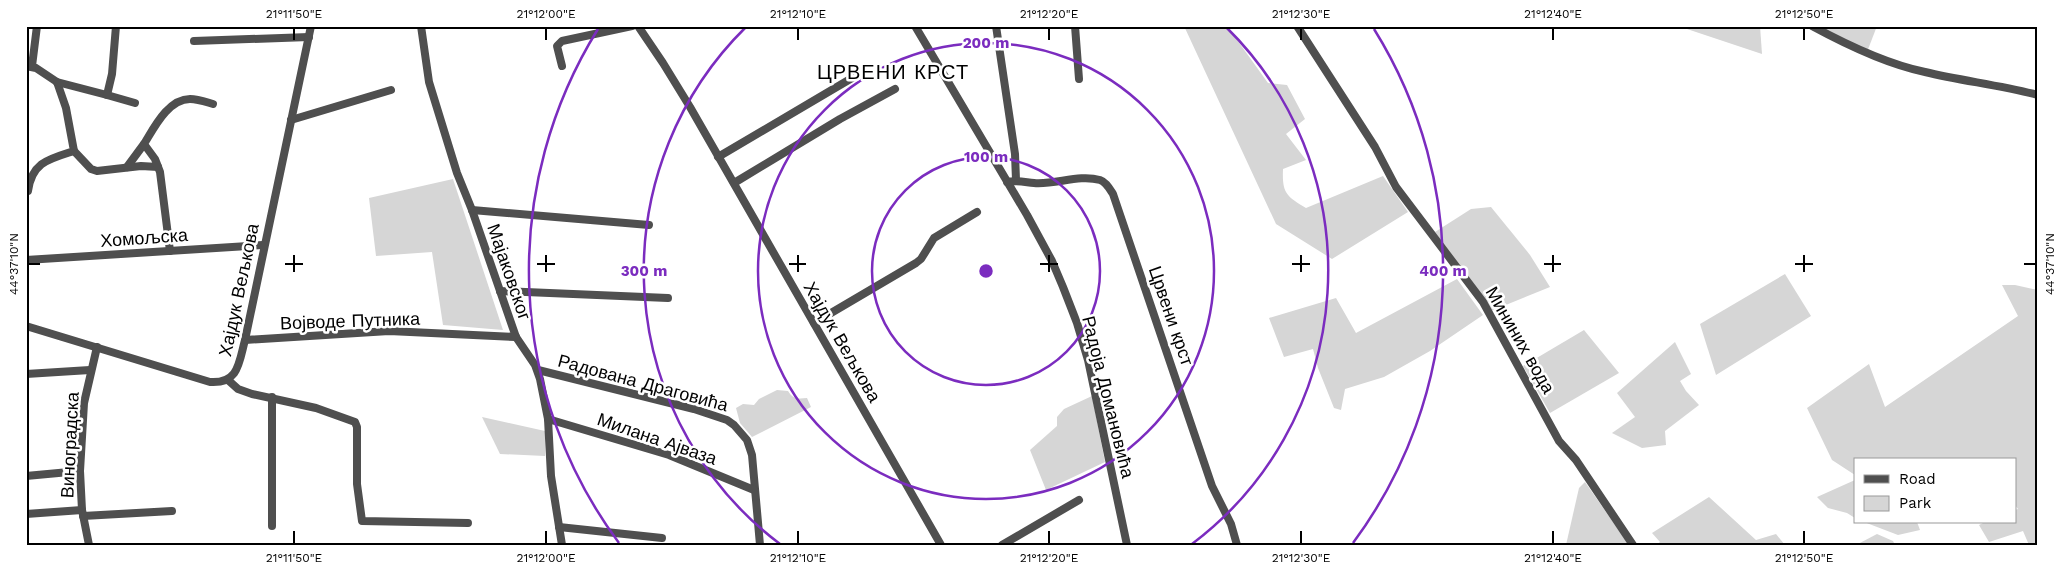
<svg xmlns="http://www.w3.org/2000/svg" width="2064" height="571" viewBox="0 0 2064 571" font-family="'Work Sans',sans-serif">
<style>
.green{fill:#d6d6d6}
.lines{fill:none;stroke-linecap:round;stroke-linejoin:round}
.minor{stroke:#4f4f4f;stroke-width:8}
.ticks{fill:none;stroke:#000;stroke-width:2}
.ring{fill:none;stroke:#7b2cbf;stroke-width:2.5}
.labels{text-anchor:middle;stroke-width:5;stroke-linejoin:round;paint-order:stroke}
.street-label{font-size:18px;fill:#000;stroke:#fff}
.quarter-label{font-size:20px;letter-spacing:1px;fill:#000;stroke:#fff}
.centre{fill:#7b2cbf;stroke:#fff;stroke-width:2.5}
.ring-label{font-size:15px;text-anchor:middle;font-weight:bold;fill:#7b2cbf;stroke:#fff;stroke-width:5;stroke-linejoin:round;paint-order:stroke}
.neatline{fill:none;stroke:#000;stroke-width:2}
.ticks-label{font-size:12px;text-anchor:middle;fill:#000}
</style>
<rect width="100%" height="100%" fill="#fff"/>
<g class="green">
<path d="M1184 26H1227L1268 83 1287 85 1305 119 1286 134 1306 160 1283 169C1282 193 1286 196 1306 208L1383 176 1408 212 1332 259 1276 224Z"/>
<path d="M1678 26H1760L1762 54Z"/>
<path d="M1814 26H1877L1867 52Z"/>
<path d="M453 179 503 330 443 325 432 252 376 256 369 198Z"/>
<path d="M1491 207 1530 255 1550 287 1491 311 1435 232 1471 209Z"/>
<path d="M1785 274 1811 316 1716 375 1700 324Z"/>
<path d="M1457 279 1483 315 1430 351 1384 377 1345 389 1341 410 1334 408 1318 368 1313 349 1284 357 1269 318 1336 298 1356 333Z"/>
<path d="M2002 285H2015L2038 290V545H2029L2023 531 1989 542 1979 525 1985 522H2015V510L2018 509 2015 505V460H1855V475L1832 460 1807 408 1869 364 1885 407 2018 316Z"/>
<path d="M1584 330 1619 373 1550 413 1523 366Z"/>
<path d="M1675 342 1691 374 1680 381 1686 391 1699 405 1665 431 1666 445 1642 448 1612 433 1635 417 1617 393Z"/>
<path d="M777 390 788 391C793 399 797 399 807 398L811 407 752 437 740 423 736 408 743 404 754 405 759 399Z"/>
<path d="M1092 396 1105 462 1046 490 1030 450 1057 426V417L1064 409Z"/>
<path d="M482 417 545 431V456L500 454Z"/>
<path d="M1855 480V518L1847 513 1828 508 1817 497Z"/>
<path d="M1585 482 1629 545H1566L1579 488Z"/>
<path d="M1709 497 1756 540 1776 534 1785 545H1656L1660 542 1652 533Z"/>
<path d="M1864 522H1917L1920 530 1898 535Z"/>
<path d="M1877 534 1893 541 1895 545H1856Z"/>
</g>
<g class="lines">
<g class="minor">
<path d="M421 26 429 82 457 173 472 210 516 337 535 365 540 379 548 419 551 476 562 545"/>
<path d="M638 26 663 63 690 107 941 545"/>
<path d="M915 26 1027 215 1052 261 1063 287 1077 323 1088 360 1127 545"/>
<path d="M996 26 1015 154 1016 180"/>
<path d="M1075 26 1079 79"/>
<path d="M1297 26 1375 147 1396 187 1483 302 1559 441 1576 460 1633 545"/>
<path d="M1812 26C1847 45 1886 64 1925 72 1962 81 2000 85 2038 95"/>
<path d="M194 41 309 37"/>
<path d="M26 66 36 68 57 82 66 108 74 151C49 159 32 162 28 191"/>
<path d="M32 66 37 26"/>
<path d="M562 66 557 46 562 41 632 26"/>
<path d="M57 82 107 95 112 74 116 26"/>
<path d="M107 95 135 103"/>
<path d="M291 120 391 90"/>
<path d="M74 151 91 169 97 171 141 166 158 167"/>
<path d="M718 157 852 78"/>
<path d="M127 167 144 144"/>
<path d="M1007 182C1017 180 1024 182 1034 183 1055 185 1079 174 1100 180 1106 182 1109 188 1113 194L1212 486 1231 524 1237 545"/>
<path d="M734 183 840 119 895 89"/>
<path d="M472 210 649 225"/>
<path d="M170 251 160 172 155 159 144 144C154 128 168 99 190 99 198 99 206 102 213 104"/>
<path d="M26 260 263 245"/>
<path d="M500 291 668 298"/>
<path d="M814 323 916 263 921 259 934 238 977 212"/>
<path d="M26 326 210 382C239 384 239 362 245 340L311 26"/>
<path d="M245 340 389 331 516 337"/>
<path d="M538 370 694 409 727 420 734 425 747 440 752 455 760 545"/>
<path d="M26 374 90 370"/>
<path d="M228 380 238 389 252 394 316 408 355 422 357 427V484L362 521 468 523"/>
<path d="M548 419 669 455 754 490"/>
<path d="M26 476 80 471"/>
<path d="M26 514 82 510"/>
<path d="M83 516 172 511"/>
<path d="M272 526V397"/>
<path d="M559 527 662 538"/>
<path d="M89 545 82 510 80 471 84 403 97 347"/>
<path d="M1002 545 1079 500"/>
</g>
</g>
<path class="ticks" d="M294 28V40M546 28V40M798 28V40M1049 28V40M1301 28V40M1553 28V40M1804 28V40M294 255V272M546 255V272M798 255V272M1049 255V272M1301 255V272M1553 255V272M1804 255V272M28 264H40M285 264H303M537 264H555M789 264H806M1040 264H1058M1292 264H1310M1544 264H1561M1795 264H1813M2024 264H2036M294 531V544M546 531V544M798 531V544M1049 531V544M1301 531V544M1553 531V544M1804 531V544"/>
<g class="ring">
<circle cx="986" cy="271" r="114"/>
<circle cx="986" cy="271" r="228"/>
<path d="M780 544A342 342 0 0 1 746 27M1226 27A342 342 0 0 1 1192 544"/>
<path d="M619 543A457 457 0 0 1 598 29M1374 29A457 457 0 0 1 1353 543"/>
</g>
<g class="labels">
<g class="street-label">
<text transform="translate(144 238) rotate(-4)" y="6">Хомољска</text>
<text transform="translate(509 272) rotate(71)" y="6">Мајаковског</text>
<text transform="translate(239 290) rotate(-78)" y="6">Хајдук Вељкова</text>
<text transform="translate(1171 316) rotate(71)" y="6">Црвени крст</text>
<text transform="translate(350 321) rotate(-2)" y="6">Војводе Путника</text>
<text transform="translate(1520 340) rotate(60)" y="6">Мининих вода</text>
<text transform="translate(842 342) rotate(60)" y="6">Хајдук Вељкова</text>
<text transform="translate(643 383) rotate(15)" y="6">Радована Драговића</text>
<text transform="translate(1108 397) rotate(76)" y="6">Радоја Домановића</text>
<text transform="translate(657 439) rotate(19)" y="6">Милана Ајваза</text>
<text transform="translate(70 445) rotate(-87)" y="6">Виноградска</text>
</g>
<g class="quarter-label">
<text x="893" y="79">ЦРВЕНИ КРСТ</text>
</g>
</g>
<circle cx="986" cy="271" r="8" class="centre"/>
<g class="ring-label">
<text x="986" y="48">200 m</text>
<text x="986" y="162">100 m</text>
<text x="1443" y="276">400 m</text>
<text x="644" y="276">300 m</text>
</g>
<rect width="2064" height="571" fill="none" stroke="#ffffff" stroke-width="55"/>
<rect x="1854" y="458" width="162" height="65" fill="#ffffff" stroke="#999999"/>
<rect x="1864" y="475" width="25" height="8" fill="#4f4f4f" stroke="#999999"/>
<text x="1899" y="484" font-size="15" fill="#000000">Road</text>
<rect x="1864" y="496" width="25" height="15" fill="#d6d6d6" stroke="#999999"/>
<text x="1899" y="508" font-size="15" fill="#000000">Park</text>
<rect x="28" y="28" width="2008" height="516" class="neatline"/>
<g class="ticks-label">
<text x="294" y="18">21°11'50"E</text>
<text x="546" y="18">21°12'00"E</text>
<text x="798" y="18">21°12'10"E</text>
<text x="1049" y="18">21°12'20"E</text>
<text x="1301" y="18">21°12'30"E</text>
<text x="1553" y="18">21°12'40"E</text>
<text x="1804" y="18">21°12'50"E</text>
<text transform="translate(14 264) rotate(-90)" y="4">44°37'10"N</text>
<text transform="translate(2050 264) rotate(-90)" y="4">44°37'10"N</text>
<text x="294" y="562">21°11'50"E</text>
<text x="546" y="562">21°12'00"E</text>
<text x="798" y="562">21°12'10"E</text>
<text x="1049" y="562">21°12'20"E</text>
<text x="1301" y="562">21°12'30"E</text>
<text x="1553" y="562">21°12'40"E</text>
<text x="1804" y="562">21°12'50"E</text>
</g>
</svg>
